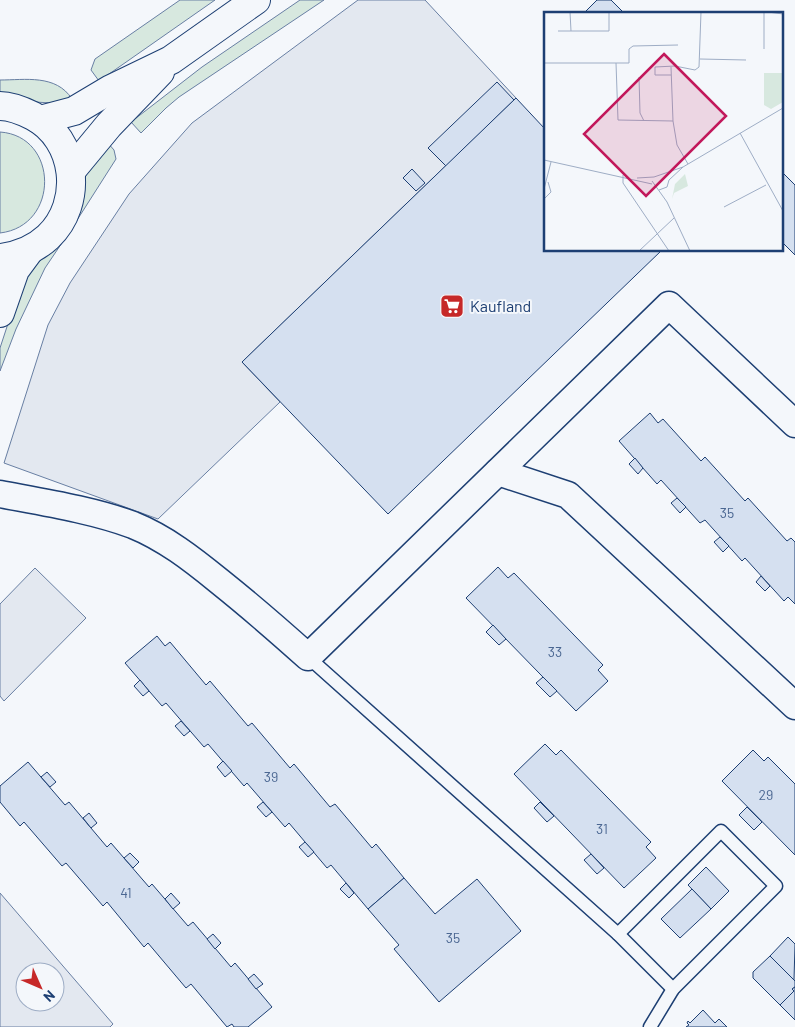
<svg xmlns="http://www.w3.org/2000/svg" width="795" height="1027" viewBox="0 0 795 1027" font-family="Barlow,sans-serif">
<style>
.green{fill:#d7e8df;stroke:#687fa3}
.parking{fill:#e3e8f0;stroke:#687fa3;fill-rule:evenodd}
.building{fill:#d5e0f0;stroke:#1d3f73}
.lines{fill:none;stroke-linecap:round;stroke-linejoin:round}
.service-casing{stroke:#1d3f73;stroke-width:15}
.minor-casing{stroke:#1d3f73;stroke-width:29}
.tertiary-casing{stroke:#1d3f73;stroke-width:30}
.service{stroke:#f4f7fb;stroke-width:12}
.minor{stroke:#f4f7fb;stroke-width:26}
.tertiary{stroke:#f4f7fb;stroke-width:28}
.labels{text-anchor:middle;stroke-width:4;stroke-linejoin:round;paint-order:stroke}
.number-label{font-size:14px;fill:#4b6792}
.poi-label{font-size:16px;fill:#1d3f73;stroke:#f4f7fb;text-anchor:start}
.inset-road{fill:none;stroke:#9eadc5;stroke-width:1}
.view{fill:#c2185b;fill-opacity:0.15;stroke:#c2185b;stroke-width:2.5}
.inset-edge{fill:none;stroke:#1d3f73;stroke-width:2.5}
</style>
<rect width="100%" height="100%" fill="#f4f7fb"/>
<g class="green">
<path d="M180 0H215L99 81 91 70 95 59Z"/>
<path d="M300 0H324L179 97 166 108 141 133 131 122 202 67Z"/>
<path d="M0 80C25 80 56 74 72 99 44 107 27 100 0 95Z"/>
<path d="M0 132C59 136 60 226 0 233Z"/>
<path d="M107 142 114 150 116 159 72 228 45 268 16 329 0 371V348L20 287 32 267 42 258 84 185 86 174Z"/>
</g>
<g class="parking">
<path d="M358 0H425L516 98 242 362 280 402 158 519 4 463 48 325 70 283 129 194 192 123Z"/>
<path d="M35 568 86 618 4 701 0 696V604Z"/>
<path d="M0 893 113 1024 110 1027H0ZM25 972H55V1002H25Z"/>
</g>
<g class="building">
<path d="M597 0H611L625 14H583Z"/>
<path d="M497 82 514 100 446 166 428 148Z"/>
<path d="M516 98 545 129V250H662L388 514 242 362Z"/>
<path d="M412 169 425 183 416 191 403 178Z"/>
<path d="M781 171 795 185V255L781 241Z"/>
<path d="M650 413 658 423 663 419 701 461 705 457 745 501 748 498 787 541 791 538 795 542V604L788 597 784 601 745 558 742 561 705 520 700 523 661 480 657 484 619 441Z"/>
<path d="M635 458 643 468 638 474 629 464Z"/>
<path d="M677 498 686 507 680 513 671 503Z"/>
<path d="M720 537 729 546 723 552 714 542Z"/>
<path d="M498 567 508 578 514 573 603 665 598 670 608 681 576 711 466 598Z"/>
<path d="M761 576 770 586 765 591 756 582Z"/>
<path d="M493 625 506 639 499 645 486 632Z"/>
<path d="M157 636 165 646 170 642 206 685 210 681 248 726 252 723 290 768 294 764 330 807 335 804 372 848 376 844 404 878 368 909 331 865 327 868 289 823 285 827 247 783 244 786 208 744 204 747 166 703 162 706 125 663Z"/>
<path d="M543 677 557 691 550 697 536 683Z"/>
<path d="M140 680 149 691 143 696 134 686Z"/>
<path d="M181 721 190 731 184 736 175 726Z"/>
<path d="M545 744 556 755 561 750 651 842 646 847 656 858 624 888 514 774Z"/>
<path d="M753 750 764 761 768 757 795 784V855L722 781Z"/>
<path d="M223 761 232 771 225 777 217 767Z"/>
<path d="M28 762 65 805 69 802 107 847 111 843 149 887 152 884 188 926 193 922 231 967 235 963 272 1007 248 1027H234L232 1024 227 1027 191 984 186 988 148 943 144 947 107 902 103 906 66 863 62 866 24 822 20 826 0 802V786Z"/>
<path d="M47 772 56 782 50 787 41 777Z"/>
<path d="M263 802 272 812 266 817 257 807Z"/>
<path d="M540 802 554 816 547 822 534 808Z"/>
<path d="M747 807 762 822 754 830 739 815Z"/>
<path d="M89 813 97 823 91 828 83 818Z"/>
<path d="M305 842 314 852 308 857 299 847Z"/>
<path d="M130 853 139 862 133 868 124 858Z"/>
<path d="M591 854 604 868 597 874 584 860Z"/>
<path d="M706 867 729 891 711 909 688 885Z"/>
<path d="M404 878 435 914 477 879 521 931 439 1002 394 949 399 945 368 909Z"/>
<path d="M346 883 354 893 349 898 340 889Z"/>
<path d="M692 889 711 909 680 938 661 919Z"/>
<path d="M171 893 180 903 173 909 165 899Z"/>
<path d="M213 934 221 943 215 949 207 939Z"/>
<path d="M788 937 795 944 794 980 770 956Z"/>
<path d="M770 956 795 981V987L792 989 794 991 780 1005 753 978V972Z"/>
<path d="M254 974 263 984 256 989 248 979Z"/>
<path d="M795 987V1020L780 1005 794 991 792 989Z"/>
<path d="M703 1010 715 1023 719 1019 727 1027H686L689 1025 687 1023 688 1021 690 1023Z"/>
</g>
<g class="lines">
<g class="service-casing">
<g id="service">
<path d="M308 657 618 934 673 989"/>
<path d="M618 934 721 831 776 886 673 989 650 1027"/>
</g>
</g>
<g class="minor-casing">
<g id="minor">
<path d="M498 472 568 495 795 706"/>
<path d="M0 494C42 502 93 510 133 525 165 538 192 559 219 581 249 605 279 631 308 657L669 305 795 424"/>
</g>
</g>
<g class="tertiary-casing">
<g id="tertiary">
<path d="M0 106C12 106 23 111 33 116 77 139 84 203 48 237 34 250 18 256 0 258"/>
<path d="M40 120 74 111 111 89 171 60 256 0"/>
<path d="M71 171 109 125 160 72"/>
<path d="M0 313 15 270 29 251"/>
</g>
</g>
<use href="#service" class="service"/>
<use href="#minor" class="minor"/>
<use href="#tertiary" class="tertiary"/>
</g>
<defs>
<g id="supermarket-square" transform="scale(1.25)"><rect x="-9" y="-9" width="18" height="18" rx="4" fill="#c62828" stroke="#f4f7fb"/><path d="M-6-5.5h2.5l.6 2H6L4.5 2H-2.5L-4.4-4H-6ZM-1.5 3.2a1.3 1.3 0 1 0 .1 0ZM3 3.2a1.3 1.3 0 1 0 .1 0Z" fill="#fff"/></g>
</defs>
<g fill-rule="evenodd">
<use href="#supermarket-square" x="452" y="306"/>
</g>
<g class="labels">
<g class="number-label">
<text x="727" y="518">35</text>
<text x="555" y="657">33</text>
<text x="271" y="782">39</text>
<text x="766" y="800">29</text>
<text x="602" y="834">31</text>
<text x="126" y="898">41</text>
<text x="453" y="943">35</text>
</g>
<g class="poi-label">
<text x="470" y="312">Kaufland</text>
</g>
</g>
<g transform="translate(544 12)">
<rect width="239" height="239" fill="#f4f7fb"/>
<path d="M220 61H239V90L227 97 220 93ZM141 162 144 174 130 181 128 187 131 172Z" fill="#d7e8df"/>
<path class="inset-road" d="M26 0 27 19M220 0V37M224 0 239 2M14 19H65V0M156 47 202 48M0 51H72L74 108 129 109 133 133 144 152M72 51H85V37L89 34 134 33M127 55 129 109M127 63H111V55L131 54 151 58 155 55 157 0M95 65 96 101 100 109M196 121 239 199M0 148 108 172M79 163V171L125 239M93 166 110 165 139 155 239 96M125 168 139 155M108 169 123 190 146 239M0 177 7 150M115 178 123 175 125 168M0 187 7 180 4 170M180 195 222 173M95 239 130 206"/>
<path class="view" d="M120 42 182 104 102 184 40 122Z"/>
<rect width="239" height="239" class="inset-edge"/>
</g>
<g transform="translate(40 987) rotate(135)"><circle r="24" fill="#f4f7fb" stroke="#9eadc5"/>
<path d="M0-4L9 19L0 12L-9 19Z" fill="#c62828"/>
<text y="-8" font-size="14" font-weight="bold" text-anchor="middle" fill="#1d3f73">N</text>
</g>
</svg>
